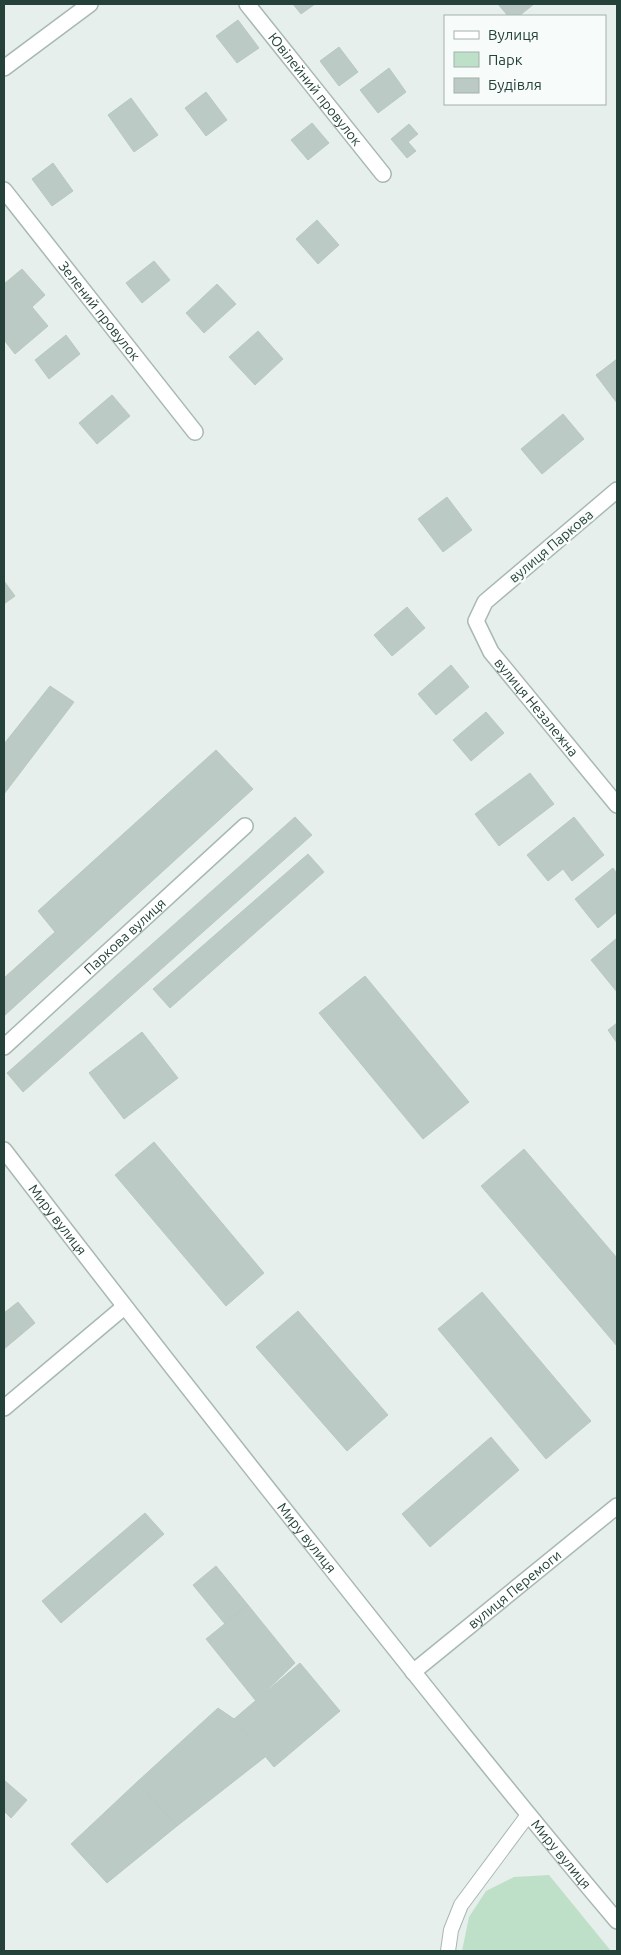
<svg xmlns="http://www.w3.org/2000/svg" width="621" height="1955" viewBox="0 0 621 1955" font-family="Ubuntu,sans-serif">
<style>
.green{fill:#bfe0c8}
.building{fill:#bbcac4;stroke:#b8c9c2}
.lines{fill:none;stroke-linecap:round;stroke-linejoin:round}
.lane-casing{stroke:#a8b8b2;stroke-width:16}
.street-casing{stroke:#a8b8b2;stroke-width:18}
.lane{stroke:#fff;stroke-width:14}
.street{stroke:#fff;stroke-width:15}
.labels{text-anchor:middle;stroke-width:5;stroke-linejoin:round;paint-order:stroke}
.street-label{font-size:14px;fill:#24423a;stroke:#f7fbf9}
</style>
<rect width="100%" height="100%" fill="#e6efeb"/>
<path class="green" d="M549 1875 611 1951H462L469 1917 486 1891 514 1877Z"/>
<g class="building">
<path d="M293 4H315L301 14Z"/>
<path d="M498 4H534L519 16H508Z"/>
<path d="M238 20 259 48 237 63 216 36Z"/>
<path d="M339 47 358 72 339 86 320 61Z"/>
<path d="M389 68 406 92 378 113 360 90Z"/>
<path d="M206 92 227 120 206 136 185 108Z"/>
<path d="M131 98 158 135 134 152 108 115Z"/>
<path d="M312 123 329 143 308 160 291 140Z"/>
<path d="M409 124 418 134 408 142 416 151 407 158 391 139Z"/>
<path d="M53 163 73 191 52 206 32 179Z"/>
<path d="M317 220 339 245 318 264 296 239Z"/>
<path d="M154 261 170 280 142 303 126 283Z"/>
<path d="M22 269 45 295 32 307 48 326 15 354 4 340V284Z"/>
<path d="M217 284 236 304 204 333 186 313Z"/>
<path d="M258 331 283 359 255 385 229 357Z"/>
<path d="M66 335 80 354 49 379 35 360Z"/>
<path d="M617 359V403L596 375Z"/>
<path d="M112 395 130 416 97 444 79 423Z"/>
<path d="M563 414 584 439 542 474 521 449Z"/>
<path d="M447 497 472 530 443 552 418 519Z"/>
<path d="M4 581 15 596 4 604Z"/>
<path d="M407 607 425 628 392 656 374 635Z"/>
<path d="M451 665 469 687 436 715 418 694Z"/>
<path d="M50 686 74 702 4 794V744Z"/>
<path d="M486 712 504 733 471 761 453 740Z"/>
<path d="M216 750 253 789 4 1016V978L55 932 38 911Z"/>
<path d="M530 773 554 804 499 846 475 814Z"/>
<path d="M295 817 312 835 23 1092 7 1073Z"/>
<path d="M574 817 604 855 572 881 563 869 548 881 527 855Z"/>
<path d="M308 854 324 872 170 1008 153 989Z"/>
<path d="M613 868 617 874V912L598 928 575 899Z"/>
<path d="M617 938V992L591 960Z"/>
<path d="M365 976 469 1102 423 1139 319 1013Z"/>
<path d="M617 1023V1043L608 1030Z"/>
<path d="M142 1032 178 1078 124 1119 89 1073Z"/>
<path d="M154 1142 264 1273 226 1306 115 1175Z"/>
<path d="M524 1149 617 1258V1346L481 1186Z"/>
<path d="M482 1292 591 1421 546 1459 438 1329Z"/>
<path d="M18 1302 35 1323 4 1349V1313Z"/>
<path d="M298 1311 388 1415 347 1451 256 1347Z"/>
<path d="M491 1437 519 1470 430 1547 402 1514Z"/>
<path d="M145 1513 164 1534 61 1623 42 1601Z"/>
<path d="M216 1566 248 1605 225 1624 193 1585Z"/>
<path d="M248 1605 295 1663 256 1701 206 1639Z"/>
<path d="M300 1663 340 1711 274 1767 234 1719Z"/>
<path d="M218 1708 234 1719 265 1757 177 1826 137 1782Z"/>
<path d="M4 1780 27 1800 11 1818 4 1811Z"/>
<path d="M137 1782 177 1826 107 1883 71 1844Z"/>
</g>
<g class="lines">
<g class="lane-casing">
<path id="lane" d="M448 1951 451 1930 461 1905 528 1815"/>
</g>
<g class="street-casing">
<g id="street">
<path id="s1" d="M247 4 383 174"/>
<path d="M4 68 90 4"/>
<path id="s2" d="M4 190 195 432"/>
<path id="s3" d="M617 490 485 602 476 621 491 652 617 805"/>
<path id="s4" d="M4 1047 245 826"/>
<path id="s5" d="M4 1150C106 1283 210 1416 315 1548 414 1673 514 1799 617 1921"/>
<path d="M4 1408 124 1307"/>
<path id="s6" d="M413 1672 617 1506"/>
</g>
</g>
<use href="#lane" class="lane"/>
<use href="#street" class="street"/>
</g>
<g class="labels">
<g class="street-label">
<text dy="5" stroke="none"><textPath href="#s1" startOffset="109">Ювілейний провулок</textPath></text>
<text dy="5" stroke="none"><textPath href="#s2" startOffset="154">Зелений провулок</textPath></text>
<text transform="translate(551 546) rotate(-40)" y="5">вулиця Паркова</text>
<text dy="5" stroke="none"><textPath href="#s3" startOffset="300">вулиця Незалежна</textPath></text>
<text dy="5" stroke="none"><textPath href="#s4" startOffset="164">Паркова вулиця</textPath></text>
<text dy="5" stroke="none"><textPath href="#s5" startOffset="88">Миру вулиця</textPath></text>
<text dy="5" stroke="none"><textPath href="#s5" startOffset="492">Миру вулиця</textPath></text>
<text dy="5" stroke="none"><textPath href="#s6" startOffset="131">вулиця Перемоги</textPath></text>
<text dy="5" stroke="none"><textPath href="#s5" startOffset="898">Миру вулиця</textPath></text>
</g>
</g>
<rect width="621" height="1955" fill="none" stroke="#24423a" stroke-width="10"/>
<rect x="444" y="15" width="162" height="90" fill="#f7fbf9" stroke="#a3b1ad"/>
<rect x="454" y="31" width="25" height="8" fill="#ffffff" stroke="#a3b1ad"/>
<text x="488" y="40" font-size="15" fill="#24423a">Вулиця</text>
<rect x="454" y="52" width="25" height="15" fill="#bfe0c8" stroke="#a3b1ad"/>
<text x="488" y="65" font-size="15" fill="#24423a">Парк</text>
<rect x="454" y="78" width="25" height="15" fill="#bbcac4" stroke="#a3b1ad"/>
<text x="488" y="90" font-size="15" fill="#24423a">Будівля</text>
</svg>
